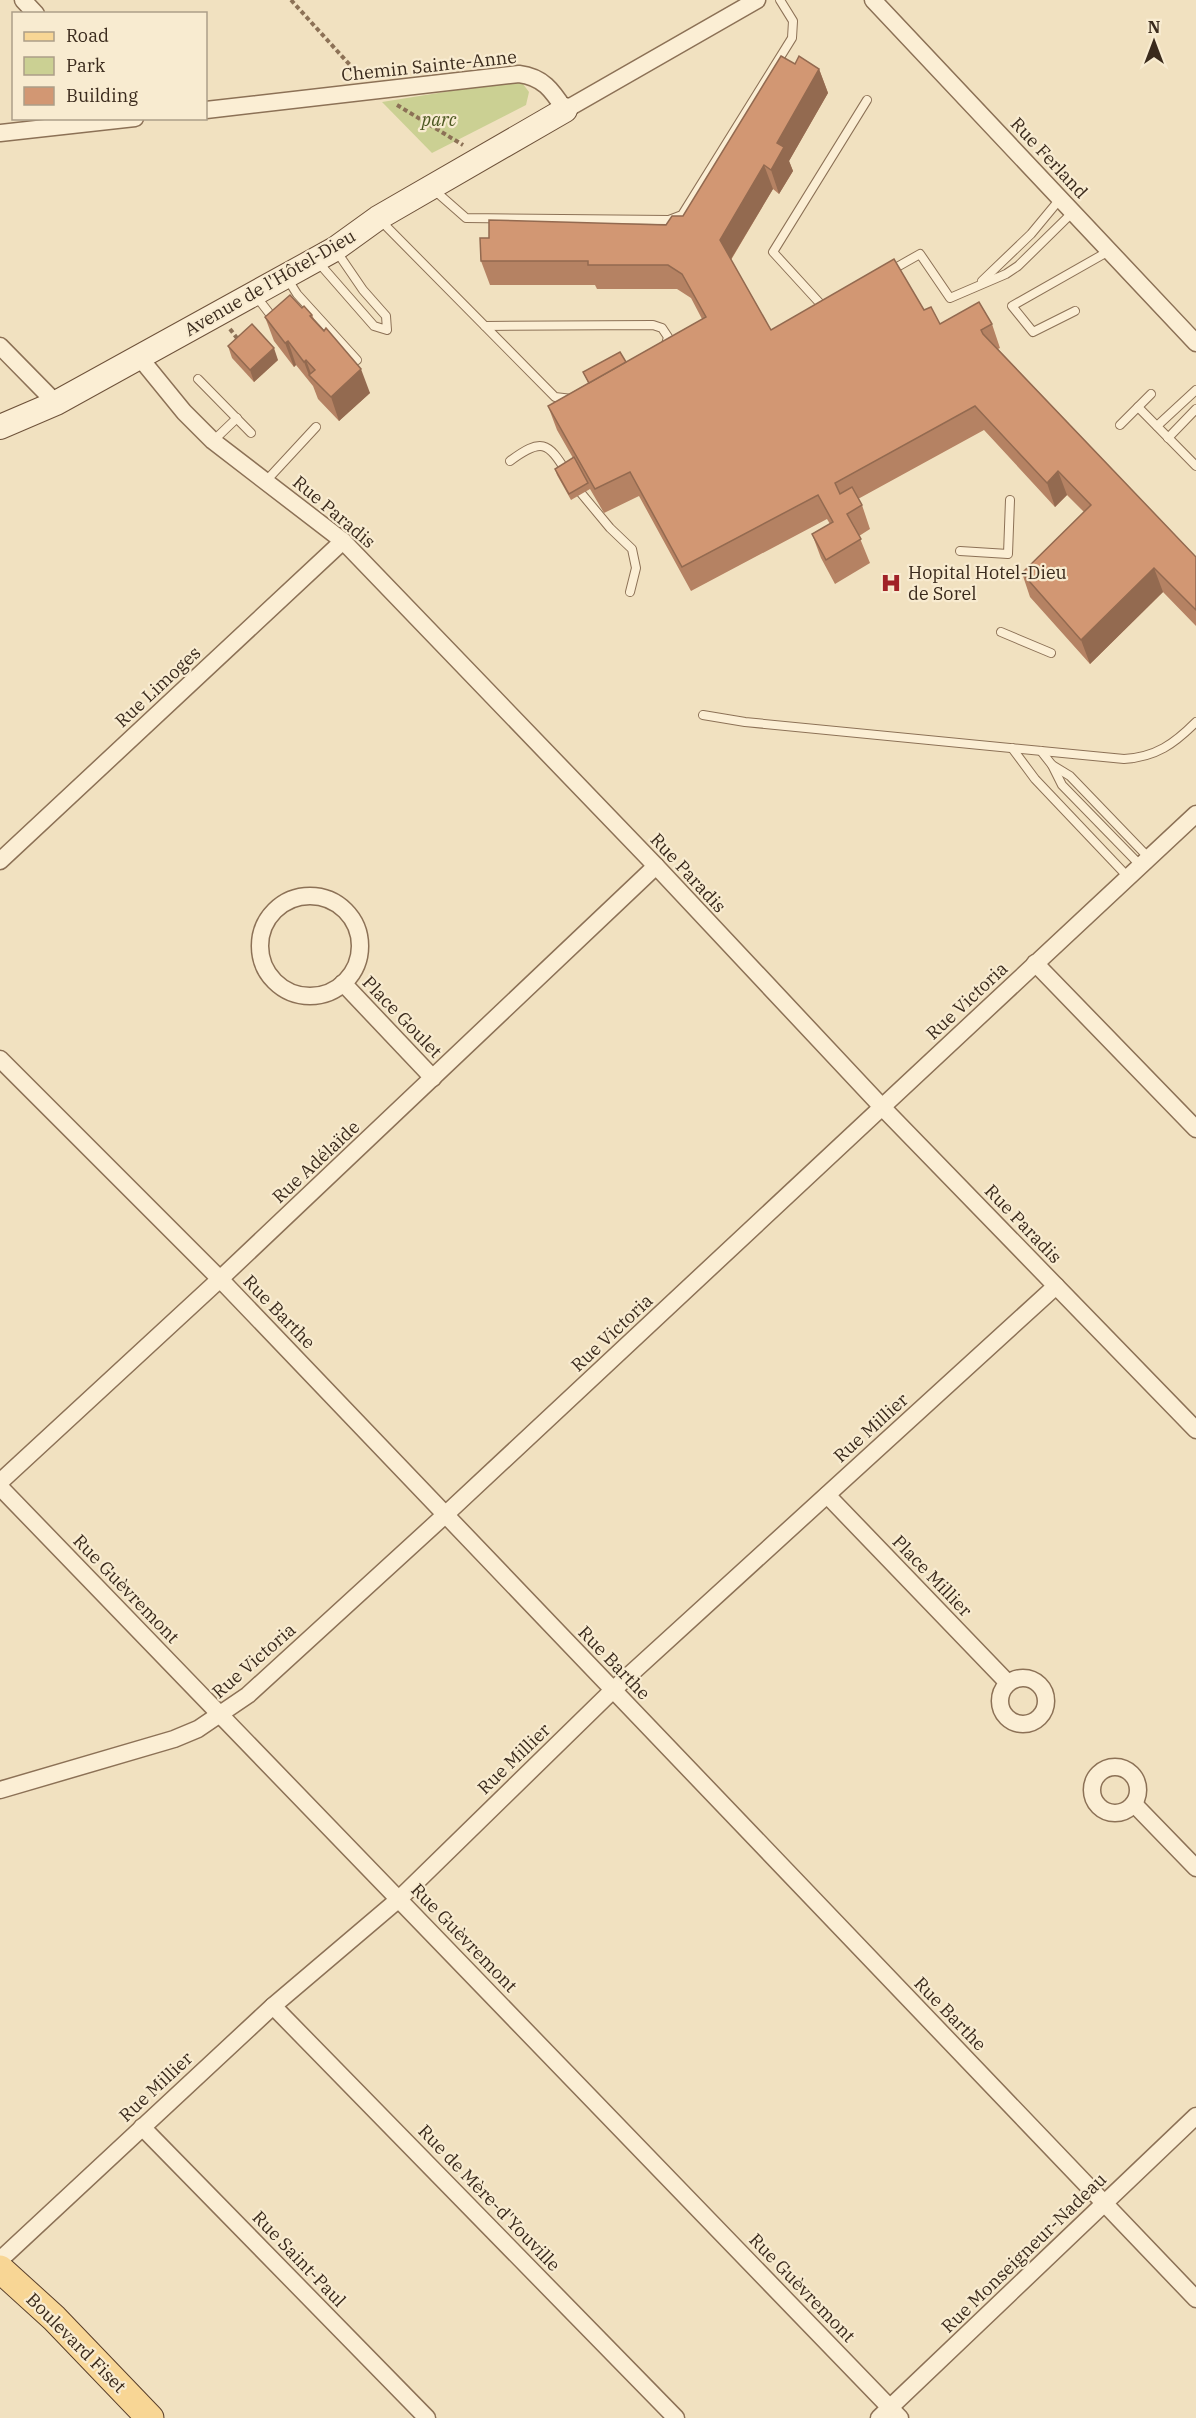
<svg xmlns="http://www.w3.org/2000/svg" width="1196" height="2418" viewBox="0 0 1196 2418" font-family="'IBM Plex Serif',serif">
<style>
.green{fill:#cbd093}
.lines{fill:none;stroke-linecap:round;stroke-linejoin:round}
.lane-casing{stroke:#8c7156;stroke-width:10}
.street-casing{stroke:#8c7156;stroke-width:19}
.secondary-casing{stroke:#6e523a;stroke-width:26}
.primary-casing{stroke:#593f2b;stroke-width:29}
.path{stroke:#8c7156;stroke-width:4;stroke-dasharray:4.5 3;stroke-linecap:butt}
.lane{stroke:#fbeed4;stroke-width:8}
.street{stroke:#fbeed4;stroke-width:16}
.secondary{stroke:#fbeed4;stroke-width:24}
.primary{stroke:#f8d695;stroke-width:27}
.wall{fill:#b58263}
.shaded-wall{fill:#936a50}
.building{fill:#d29773;stroke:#936a50;stroke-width:1.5}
.labels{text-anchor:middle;stroke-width:4.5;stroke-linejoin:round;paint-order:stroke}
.street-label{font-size:18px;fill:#3a2a1c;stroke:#f8ebd0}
.park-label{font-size:18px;font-style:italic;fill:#4c5821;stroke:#f8ebd0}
.poi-label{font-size:18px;fill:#3a2a1c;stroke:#f8ebd0;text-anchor:start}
</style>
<rect width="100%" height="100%" fill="#f1e1c0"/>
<path class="green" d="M520 80 529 92 526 105 432 153 382 102Z"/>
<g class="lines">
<g class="lane-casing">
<g id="lane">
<path d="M433 189 466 218 669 220 682 215 792 38 793 21 780 0"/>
<path d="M380 220 555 397 572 399"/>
<path d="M318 262 374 326 387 330 386 316 363 290 337 252"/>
<path d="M890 271 920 254 950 298 1006 274 1018 266 1073 212"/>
<path d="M287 278 297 294 357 360"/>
<path d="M982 281 1031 234 1060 199"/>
<path d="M256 296 276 322"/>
<path d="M826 310 773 252 867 100"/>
<path d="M1075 311 1033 332 1012 306 1109 251"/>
<path d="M485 326 653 325 662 328 668 337 665 348"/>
<path d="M198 379 251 433"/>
<path d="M1138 407 1196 466"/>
<path d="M1120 425 1151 394"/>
<path d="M1157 426 1196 390"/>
<path d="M1168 438 1196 409"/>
<path d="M213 441 237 418"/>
<path d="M510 461C541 438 548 441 567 473"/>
<path d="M266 481 316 427"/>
<path d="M576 487 610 528 632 549 636 568 630 592"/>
<path d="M960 551 1008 554 1010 500"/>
<path d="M1001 632 1051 653"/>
<path d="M703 715 745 722 1124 759C1156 757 1174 744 1196 722"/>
<path d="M1012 748 1035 779 1128 877"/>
<path d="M1041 751 1052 765 1070 776 1149 858"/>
<path d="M1052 765 1062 785 1141 866"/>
</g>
</g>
<g class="street-casing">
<g id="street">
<path d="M23 0 36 14"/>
<path d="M873 0 1196 343"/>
<path d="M206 110 519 74C543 77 552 90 565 110L757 0"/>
<path d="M0 133 135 118"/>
<path d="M0 346 56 403"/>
<path d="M140 358 184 412 213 441 343 541 656 866 883 1108 1196 1430"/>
<path d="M0 861 343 541"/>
<circle cx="310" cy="946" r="50"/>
<path d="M1035 963 1196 1129"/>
<path d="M343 983 433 1078"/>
<path d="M0 1059 220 1279 1196 2299"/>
<path d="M0 1482 220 1279 656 866"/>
<path d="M0 1487 900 2418"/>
<path d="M827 1495 1008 1683"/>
<circle cx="1023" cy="1701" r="23"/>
<circle cx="1115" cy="1790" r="23"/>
<path d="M0 1790 174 1739 198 1729 248 1695 445 1515 1196 814"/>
<path d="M1134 1804 1196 1868"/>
<path d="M273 2006 676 2418"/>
<path d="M142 2127 427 2418"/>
<path d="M0 2260 273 2006 399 1899 613 1690 1056 1286"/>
<path d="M879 2418 1196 2116"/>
</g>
</g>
<g class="secondary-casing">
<path id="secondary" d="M0 427 56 403 335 249 378 218 565 110"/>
</g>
<g class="primary-casing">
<path id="primary" d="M0 2269 54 2318 150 2418"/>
</g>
<g class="path">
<path d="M291 0 359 75"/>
<path d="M397 105 463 145"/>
<path d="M230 329 240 342"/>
</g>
<use href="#lane" class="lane"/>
<use href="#street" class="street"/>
<use href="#secondary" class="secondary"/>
<use href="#primary" class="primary"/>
</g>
<g class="wall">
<path d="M795 64 819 69 828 93 789 161 793 171 779 194 773 189 731 260 771 330 924 310 940 324H992L1000 348 998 349 1196 557V626L1163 592 1090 664 1030 597 1022 573 1084 512 1067 495 1055 507 984 430 858 499 862 505 870 529 859 536 870 563 835 584 821 558 812 534 830 524 827 519 691 591 639 496 604 513 590 489 571 500 557 475 555 469 573 458 557 430 548 406 588 383 583 372 626 362 702 319 691 298 677 289H597L595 285H490L481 261 489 238 666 225 683 216Z"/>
<path d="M312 315 315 321 370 393 339 421 318 399 313 386 296 365 294 367 274 341 265 317Z"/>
<path d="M228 346 278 360 254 382 232 358Z"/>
</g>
<g class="shaded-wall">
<path d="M819 69 828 93 789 161 793 171 779 194 771 170 777 143Z"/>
<path d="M764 165 773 189 728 264 720 240Z"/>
<path d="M288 341 296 365 294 367 285 343Z"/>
<path d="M274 348 278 360 254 382 250 370Z"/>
<path d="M306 360 313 379 309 375 313 386 304 362Z"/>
<path d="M361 369 370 393 339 421 331 397Z"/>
<path d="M1058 471 1067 495 1055 507 1047 483Z"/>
<path d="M1154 568 1163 592 1090 664 1081 640Z"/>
</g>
<g class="building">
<path d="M781 56 795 64 799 56 819 69 777 143 784 147 771 170 764 165 720 240 771 330 894 259 924 310 931 307 940 324 979 302 992 324 981 330 983 334 1196 557V610L1154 568 1081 640 1022 573 1091 505 1058 471 1047 483 975 406 835 483 840 494 852 487 862 505 847 514 861 539 826 560 812 534 833 522 818 495 682 567 630 472 595 489 548 406 706 317 682 274 668 265H588V261H481L480 238H489V220L666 225 672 216H683Z"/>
<path d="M290 295 302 308 304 306 312 315 310 316 324 331 326 328 361 369 331 397 309 375 315 370 306 360 304 362 288 341 285 343 265 317Z"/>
<path d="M252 324 274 348 250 370 228 346Z"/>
<path d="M620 352 626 362 589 383 583 372Z"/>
<path d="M574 457 588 483 569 494 555 469Z"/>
</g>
<defs>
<g id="hospital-bare" transform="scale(1.62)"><path d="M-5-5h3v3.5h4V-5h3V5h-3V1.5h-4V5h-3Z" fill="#a02227" stroke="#f8ebd0" stroke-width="2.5" paint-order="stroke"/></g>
</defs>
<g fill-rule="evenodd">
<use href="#hospital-bare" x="891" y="583"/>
</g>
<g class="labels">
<g class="street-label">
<text transform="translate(429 66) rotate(-6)" y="6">Chemin Sainte-Anne</text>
<text transform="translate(1049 158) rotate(47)" y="6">Rue Ferland</text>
<text transform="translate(270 283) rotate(-30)" y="6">Avenue de l'Hôtel-Dieu</text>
<text transform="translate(334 512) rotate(40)" y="6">Rue Paradis</text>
<text transform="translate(158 687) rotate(-43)" y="6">Rue Limoges</text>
<text transform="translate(688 873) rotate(47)" y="6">Rue Paradis</text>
<text transform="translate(967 1001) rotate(-43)" y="6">Rue Victoria</text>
<text transform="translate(402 1017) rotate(46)" y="6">Place Goulet</text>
<text transform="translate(316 1162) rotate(-43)" y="6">Rue Adélaïde</text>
<text transform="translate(1023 1224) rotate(46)" y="6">Rue Paradis</text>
<text transform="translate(279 1312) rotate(46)" y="6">Rue Barthe</text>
<text transform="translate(612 1333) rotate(-43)" y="6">Rue Victoria</text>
<text transform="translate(871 1428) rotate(-42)" y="6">Rue Millier</text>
<text transform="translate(932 1576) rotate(46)" y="6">Place Millier</text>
<text transform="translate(126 1589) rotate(46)" y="6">Rue Guèvremont</text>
<text transform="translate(254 1661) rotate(-41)" y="6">Rue Victoria</text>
<text transform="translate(614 1663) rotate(46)" y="6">Rue Barthe</text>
<text transform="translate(514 1759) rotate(-44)" y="6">Rue Millier</text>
<text transform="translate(464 1938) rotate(46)" y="6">Rue Guèvremont</text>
<text transform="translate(950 2014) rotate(46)" y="6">Rue Barthe</text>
<text transform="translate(156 2087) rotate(-43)" y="6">Rue Millier</text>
<text transform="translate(489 2198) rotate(46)" y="6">Rue de Mère-d'Youville</text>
<text transform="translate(1024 2253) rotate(-44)" y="6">Rue Monseigneur-Nadeau</text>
<text transform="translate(299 2259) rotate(46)" y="6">Rue Saint-Paul</text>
<text transform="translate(802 2288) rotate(46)" y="6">Rue Guèvremont</text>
<text transform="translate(76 2343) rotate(45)" y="6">Boulevard Fiset</text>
</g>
<g class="park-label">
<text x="439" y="126">parc</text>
</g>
<g class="poi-label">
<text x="908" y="579">Hopital Hotel-Dieu<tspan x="908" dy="21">de Sorel</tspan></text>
</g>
</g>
<rect x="12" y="12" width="195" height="108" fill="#f8ebd0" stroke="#ac9e88" stroke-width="1.5"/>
<rect x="24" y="32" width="30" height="9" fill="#f8d695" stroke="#ac9e88" stroke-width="1.5"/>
<text x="66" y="42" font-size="18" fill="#3a2a1c">Road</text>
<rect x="24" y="57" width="30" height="18" fill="#cbd093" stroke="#ac9e88" stroke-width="1.5"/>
<text x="66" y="72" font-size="18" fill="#3a2a1c">Park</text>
<rect x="24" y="87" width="30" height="18" fill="#d29773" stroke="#ac9e88" stroke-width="1.5"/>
<text x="66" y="102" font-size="18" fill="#3a2a1c">Building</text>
<g transform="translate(1154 42)" stroke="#f8ebd0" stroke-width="4.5" paint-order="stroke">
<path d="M0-4.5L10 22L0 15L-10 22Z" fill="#3a2a1c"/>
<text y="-9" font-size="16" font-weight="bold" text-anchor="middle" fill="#3a2a1c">N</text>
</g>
</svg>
